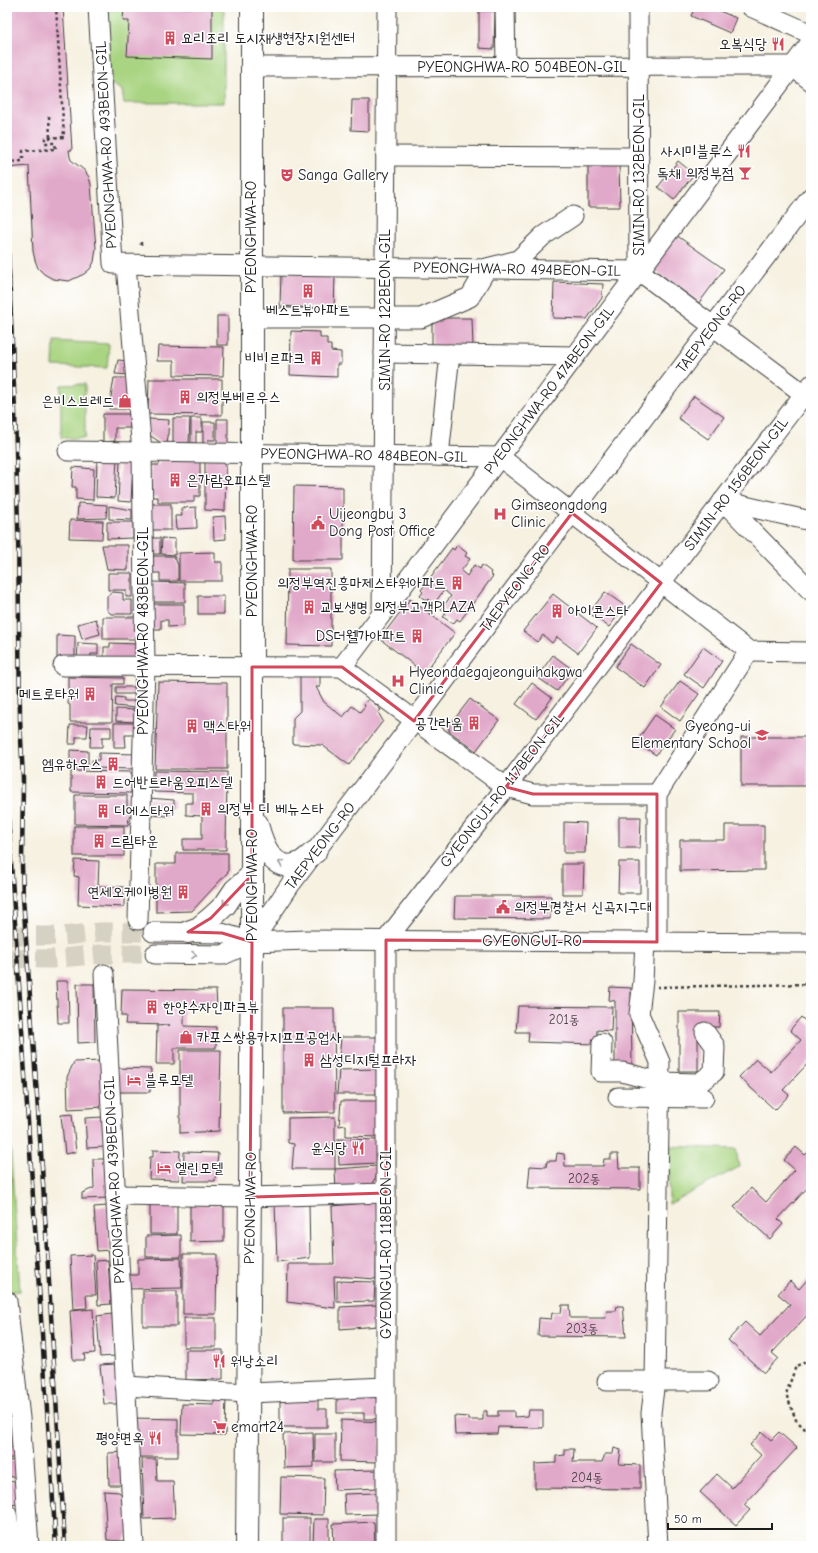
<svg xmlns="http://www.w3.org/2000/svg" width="818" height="1553" viewBox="0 0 818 1553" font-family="'Comic Neue','Poor Story',sans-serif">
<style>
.green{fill:#a9d481;stroke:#62784e}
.building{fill:#e1a9c9}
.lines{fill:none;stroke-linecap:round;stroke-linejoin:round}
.minor-tunnel{stroke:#d5d1c3;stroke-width:19;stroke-dasharray:19 10;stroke-linecap:butt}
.minor-casing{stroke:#3d3c3a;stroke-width:21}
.major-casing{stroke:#3d3c3a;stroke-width:24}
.path{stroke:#3d3c3a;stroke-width:2.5;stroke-dasharray:3 3;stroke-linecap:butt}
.minor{stroke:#fff;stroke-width:19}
.major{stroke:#fff;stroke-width:22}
.rail-casing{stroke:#1c1c1c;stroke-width:4.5}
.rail{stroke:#fff;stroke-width:3;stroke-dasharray:9;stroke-linecap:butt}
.oneway{stroke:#999}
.marked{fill:none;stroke:#d1495b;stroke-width:3;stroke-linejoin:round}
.labels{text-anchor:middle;stroke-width:3;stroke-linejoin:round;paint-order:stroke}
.number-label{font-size:13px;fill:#4d3f47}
.poi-label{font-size:15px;fill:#1c1c1c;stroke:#fff;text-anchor:start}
.street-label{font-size:15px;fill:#1c1c1c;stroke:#fff}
</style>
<rect width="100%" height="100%" fill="#fff"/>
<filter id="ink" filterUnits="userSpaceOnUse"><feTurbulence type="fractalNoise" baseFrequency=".025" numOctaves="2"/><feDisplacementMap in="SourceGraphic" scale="8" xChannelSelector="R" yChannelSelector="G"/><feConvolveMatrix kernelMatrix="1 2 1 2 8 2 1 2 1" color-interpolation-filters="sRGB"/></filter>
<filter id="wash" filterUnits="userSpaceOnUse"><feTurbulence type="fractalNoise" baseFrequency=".012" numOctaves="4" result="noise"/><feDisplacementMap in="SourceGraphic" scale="16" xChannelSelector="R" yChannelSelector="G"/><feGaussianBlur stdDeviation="0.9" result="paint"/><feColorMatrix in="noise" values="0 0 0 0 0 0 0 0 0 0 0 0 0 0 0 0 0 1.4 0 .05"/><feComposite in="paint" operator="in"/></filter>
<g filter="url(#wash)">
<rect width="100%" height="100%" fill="#f6f1e1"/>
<g class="green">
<path d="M103 7H224V103H124L122 90 107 82Z"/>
<path d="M54 341 109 344 107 368 53 366Z"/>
<path d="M85 384V438H61V385Z"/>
<rect x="808" y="863" width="3" height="66"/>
<path d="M7 1095 20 1291 7 1292Z"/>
<path d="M669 1146 736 1149 739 1167 669 1204Z"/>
</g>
<g id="blocks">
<g class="building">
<path d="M7 7H63L72 150H69L70 157 71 160 84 170 89 177 91 185 96 248 94 262 90 269 84 274 69 281 53 279 44 274 38 268 35 260 33 251 29 166 7 168Z"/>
<path d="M124 7 212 8V59L127 56 129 21H123Z"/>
<path d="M695 7H710L736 18 730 33 691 16Z"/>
<path d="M479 11H495L494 49 479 48Z"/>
<path d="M352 100H369V131L351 130Z"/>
<path d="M678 161 694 174 674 200 658 187Z"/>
<path d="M588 162H619L620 207H588Z"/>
<path d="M676 235 724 269 699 303 652 268Z"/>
<path d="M281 273 335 276 334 309 280 306Z"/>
<path d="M554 282 603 284 602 298 587 319 553 318Z"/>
<rect x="217" y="316" width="11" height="29"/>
<path d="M432 318H472L473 348H432Z"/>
<path d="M291 331 320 332V338H327V345H331V351L341 352V364H337V377L290 375Z"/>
<path d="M158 346 224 347 223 376 174 375V361H157Z"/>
<path d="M118 360 128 361 130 375 115 374Z"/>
<path d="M114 378H130V407L126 409H109Z"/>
<path d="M149 379H222V415L148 414Z"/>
<path d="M694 396 724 417 708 439 678 418Z"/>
<path d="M103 414H130V428H115V441L103 442Z"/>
<path d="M173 418H190L189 443H173Z"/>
<path d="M191 418H202V432H196V443H191Z"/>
<path d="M149 419 169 420 167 447 148 434Z"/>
<path d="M217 419H228V446L217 445Z"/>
<path d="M203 422H215V440H208V447H203Z"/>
<path d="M97 456 117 457 115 498 96 497Z"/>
<path d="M200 456V496H194V502H158V497H150L151 465H159L160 461Z"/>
<path d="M226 457 225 511 205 510V458Z"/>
<path d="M120 461H131L133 464 131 502 118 501Z"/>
<path d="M73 467 94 469 93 500 76 499V487H72Z"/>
<path d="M294 486 343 487V560H293Z"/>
<path d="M78 503 107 505 106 518 77 519Z"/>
<rect x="151" y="504" width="20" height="26"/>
<path d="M109 506 132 510V520L109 519Z"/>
<path d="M196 507 197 528 176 529 175 516H182L181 508Z"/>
<path d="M225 516 226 539 214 540 213 517Z"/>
<path d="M70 520 103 521 102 539 69 538Z"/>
<path d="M107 522H133V538L107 539Z"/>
<rect x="146" y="538" width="14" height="16"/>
<path d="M162 538 175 539V555L161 554Z"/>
<path d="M102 545H128V570L107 569Z"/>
<path d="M457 545 467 553 465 556 470 559 461 571 467 576 474 565 480 569 482 565 491 572 490 574 493 576 460 621 457 619 453 624 443 617 446 613 441 609 451 596 444 590 434 604 429 599 427 601 420 596 423 592 421 590 452 548 454 550Z"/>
<path d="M215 552V562H222V581H179V553Z"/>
<path d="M148 556H174L178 565V581H160V573H149Z"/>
<path d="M288 569H331V646L287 645Z"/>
<path d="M108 573H132V597H126V590H108Z"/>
<path d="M153 582 185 583V602H152Z"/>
<path d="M113 592 123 593V600H132V614H111L107 610V596Z"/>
<path d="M605 592 625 606 609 627 589 613Z"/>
<path d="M553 594 597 628 578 653 557 637 552 643 543 635 537 642 523 631Z"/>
<rect x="198" y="596" width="26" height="18"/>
<path d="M410 599 455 633 424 673 380 639Z"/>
<path d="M149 604H184V626L168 627V620H161V629H150Z"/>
<rect x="103" y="617" width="34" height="22"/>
<path d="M96 619 100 634 82 639 78 624Z"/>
<path d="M57 635 75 636V660H57Z"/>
<path d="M78 643 98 644V654H91L90 663 77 662Z"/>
<path d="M110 643 137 644 136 658 104 664V647H110Z"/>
<path d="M631 644 661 665 645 688 615 667Z"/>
<path d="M703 647 722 661 704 688 684 674Z"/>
<path d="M553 655 573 670 557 691 537 677Z"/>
<path d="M300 675H320V687H316L324 702 343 717 352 706 360 712 365 706 364 704 369 698 381 710 378 712 383 721 349 765 322 745 293 744V718L300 711Z"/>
<path d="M68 677 123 678V684H113L112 722H70V705L68 704Z"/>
<path d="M680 681 699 694 680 721 661 707Z"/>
<path d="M158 682 227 683V769H155Z"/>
<path d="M532 683 552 698 536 719 516 704Z"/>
<rect x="116" y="687" width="22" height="7"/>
<path d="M116 697 124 698V701H138L137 708 115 706Z"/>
<path d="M470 699 499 720 476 751 449 731V726Z"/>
<path d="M116 709 136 710V722L116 721Z"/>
<path d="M655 715 675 729 656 755 636 742Z"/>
<path d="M114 723H135V735H125L126 747H114Z"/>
<path d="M70 725H88L87 737H76V744H69Z"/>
<path d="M91 727H111V737H102V747H90Z"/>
<rect x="741" y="737" width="67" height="49"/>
<path d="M70 750 88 751V768H70Z"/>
<path d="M99 753 135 754 134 769 92 768V760H99Z"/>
<path d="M71 771 131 772V793L71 792Z"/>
<path d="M154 771 227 772 226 850H183V839H202V816L186 815V803H193V793L154 792Z"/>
<path d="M75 795H127V807H132V815L129 816 128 825 75 824Z"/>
<path d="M148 798 174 800V809H169V816L147 815Z"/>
<path d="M619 817H641L640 848H619Z"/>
<path d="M564 822 586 823 585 853H564Z"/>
<path d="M725 825H764V870L680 871V840H725Z"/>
<rect x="74" y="826" width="50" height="30"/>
<path d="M176 853H228V872L192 911 156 912V864H176Z"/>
<path d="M75 860 99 861 98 886 124 887V907L78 905 79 877 74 876Z"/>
<path d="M619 862H640V893H618Z"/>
<path d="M562 864H584L583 894H562Z"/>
<path d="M455 896H551L550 919 454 918Z"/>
<path d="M56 981H68L69 1023H58Z"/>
<path d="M77 984H94L95 1042 78 1043Z"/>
<path d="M610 987 631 988 632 1068 615 1067V1001L609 1000Z"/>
<path d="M122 989 216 990 217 1007H184V1026L216 1027V1048H174V1064H156L157 1026 170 1025 125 1024 126 1016H121Z"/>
<path d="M518 1006 612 1007 611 1031 597 1030 596 1044 528 1042 529 1032H516Z"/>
<path d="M283 1008H334L335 1112 283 1113Z"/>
<path d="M679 1012H720L719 1027H698V1071H679Z"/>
<path d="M801 1017 811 1026V1060L783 1090 789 1095 775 1110 739 1077 756 1059 771 1072 801 1040 790 1030Z"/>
<path d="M341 1037H379L378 1061 339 1062Z"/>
<path d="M180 1050H221L219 1131 180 1133Z"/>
<path d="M103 1061 105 1107 68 1109 67 1077 74 1062Z"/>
<path d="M118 1068 151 1069 150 1092H117Z"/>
<path d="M377 1069 376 1094H337L339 1070Z"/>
<path d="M341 1101H378L380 1137 346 1136V1125L339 1126Z"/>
<path d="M72 1114 76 1152 65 1154 61 1115Z"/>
<path d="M103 1117 105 1147 87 1148 85 1118Z"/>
<path d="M335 1117V1169H292L294 1144 288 1143V1118Z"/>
<path d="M338 1139 378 1140 377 1163 339 1165Z"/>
<path d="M796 1147 805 1155 811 1149V1184L778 1219 783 1224 770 1239 734 1207 751 1188 766 1202 795 1170 784 1160Z"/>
<path d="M153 1150 180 1151 179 1180 149 1179 150 1157H153Z"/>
<path d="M184 1152 218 1153 215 1181H183Z"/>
<path d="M557 1153 564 1154 565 1166H603L604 1159H611V1154H618L619 1168H640V1189L528 1188 530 1166 546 1167 547 1161H556Z"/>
<path d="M93 1159H107L109 1198 82 1199V1193L94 1188Z"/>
<path d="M377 1166V1175L368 1190H336L335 1169Z"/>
<path d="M377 1202 376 1279 334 1276 335 1308 287 1302 288 1264H334L332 1206Z"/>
<path d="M275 1203 309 1204 310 1258 277 1262Z"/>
<rect x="150" y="1204" width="27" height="30"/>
<path d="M190 1205H224V1241L190 1242Z"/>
<path d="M107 1206 110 1250 97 1251 94 1207Z"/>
<path d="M181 1235V1257H146V1236Z"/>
<path d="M183 1254H217L216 1314H183Z"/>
<path d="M93 1255 96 1295H86L87 1308 73 1309 70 1256Z"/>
<path d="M181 1258 182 1288 125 1289V1275H138V1259Z"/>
<path d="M108 1260 111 1304 98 1305 96 1261Z"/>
<path d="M807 1280 811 1283V1311L772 1353 778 1358 764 1373 728 1340 745 1322 760 1336 790 1304 778 1294 790 1281 799 1289Z"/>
<path d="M337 1281 375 1282 374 1301 337 1302Z"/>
<rect x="143" y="1291" width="34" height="35"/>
<path d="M377 1305 378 1326 340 1329V1307Z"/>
<path d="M562 1305H569L570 1318H606L607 1311H616L617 1306H623L626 1337 538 1336 539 1318 551 1319 552 1313H561Z"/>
<path d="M93 1309 95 1353 84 1354 85 1360H73L70 1311Z"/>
<path d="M112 1314 115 1356 100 1357 97 1316Z"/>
<rect x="184" y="1318" width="32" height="29"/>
<path d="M186 1350H223V1379L186 1380Z"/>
<path d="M115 1364 120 1404H104L100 1365Z"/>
<path d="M372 1392 379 1403V1419H364V1413H337V1393Z"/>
<path d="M214 1395H226L225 1435 181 1434 182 1404 214 1405Z"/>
<path d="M280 1396H318V1409H327V1427H280Z"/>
<path d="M529 1410H543V1428L498 1427 497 1434 455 1435 454 1416 469 1417V1420H483V1411H487V1416H498V1411H514V1417L528 1416Z"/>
<path d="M133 1418 178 1419V1457H133Z"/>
<path d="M341 1420 381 1422 379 1462 340 1461Z"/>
<path d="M18 1423 20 1443 7 1445V1424Z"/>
<path d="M762 1432 771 1440 779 1432 797 1448 744 1505 750 1510 736 1525 700 1492 717 1474 732 1488 761 1455 750 1445Z"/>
<path d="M313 1433 314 1467 284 1468 283 1434Z"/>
<rect x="315" y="1434" width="20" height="28"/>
<path d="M20 1446 17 1457 7 1459V1448Z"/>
<path d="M614 1448 621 1450 619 1464 640 1465V1489L535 1488V1464L556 1463V1456L565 1455V1449H574L573 1462H602L605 1454H613Z"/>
<path d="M125 1452V1485H109L108 1453Z"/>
<path d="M142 1459H156L157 1481H173L175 1518 144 1519Z"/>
<path d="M20 1460 21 1476 8 1477 7 1461Z"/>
<path d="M378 1470V1488L335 1490 334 1471Z"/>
<path d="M281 1477 324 1478 323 1515 280 1514Z"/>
<path d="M18 1481 19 1504 8 1505 7 1482Z"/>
<path d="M104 1491 119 1492 129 1503 130 1527 124 1541 107 1540Z"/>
<path d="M378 1493 379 1514 345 1515 344 1494Z"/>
<rect x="283" y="1518" width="27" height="28"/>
<path d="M314 1519H329V1546H313Z"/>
<path d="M374 1522 375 1546H334L333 1524Z"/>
</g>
</g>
</g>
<g filter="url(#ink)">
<use href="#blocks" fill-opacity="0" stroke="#3d3c3a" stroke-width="1"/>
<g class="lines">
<g class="minor-tunnel">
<path d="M7 936H63L100 932H153"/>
<path d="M7 958 51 959 102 954H155"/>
</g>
<g class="minor-casing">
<g id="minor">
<path d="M98 7 113 264 639 271"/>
<path d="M505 7 506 67"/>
<path d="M638 7 639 271"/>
<path d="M751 7 811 34"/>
<path d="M252 67 792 66 811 81"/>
<path d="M386 156 639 157"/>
<path d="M639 271 804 394 811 395"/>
<path d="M251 318H421L470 297 487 268 518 260 543 236 573 216"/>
<path d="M384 353 575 356"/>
<path d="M68 451 142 452 126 265"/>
<path d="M439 456 450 354"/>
<path d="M723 501 811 591"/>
<path d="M723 501 811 521"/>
<path d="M382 613 387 7"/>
<path d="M63 666 342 667"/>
<path d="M342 667 811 42"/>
<path d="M342 667 506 787 533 794H657"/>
<path d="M138 920 145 667 142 452 500 457 749 651 811 652"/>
<path d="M153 932 222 933 252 942 307 940 811 943"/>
<path d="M252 942 290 885 811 197"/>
<path d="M645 942 643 981 639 1014 660 1062 655 1381 651 1413 658 1546"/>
<path d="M657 942V794L749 651"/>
<path d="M155 954 223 955 252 942"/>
<path d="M104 974 134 1546"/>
<path d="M602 1043 601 1072H622L660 1082 699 1083 714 1072 715 1046 705 1032"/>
<path d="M618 1097 704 1098"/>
<path d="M115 1195 250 1197 386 1193"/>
<path d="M7 1301 20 1418 29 1546"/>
<path d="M607 1381H708"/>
<path d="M125 1386 248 1393 386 1387"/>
<path d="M7 1514 12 1546"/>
<path d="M386 1546V940L506 787 811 385"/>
</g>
</g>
<g class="major-casing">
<g id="major">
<path d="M257 824C262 844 273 875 300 863 305 861 310 855 315 852"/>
<path d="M188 932 199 928 211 918 225 905 235 890 252 875"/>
<path d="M247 1546 252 942V7"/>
</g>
</g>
<g class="path">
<path d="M49 116 50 138"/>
<path d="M7 162 23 161V151L56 149 55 143H45V138L64 137 56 7"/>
<path d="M141 242V245"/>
<path d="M657 987 811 984"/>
<path d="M811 1360 796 1366 786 1394 796 1420 811 1435"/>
</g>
<use href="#minor" class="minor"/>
<use href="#major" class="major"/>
<g class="rail-casing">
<g id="rail">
<path d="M7 226 15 410 18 527 20 719 23 779 22 866 23 897 42 1167 65 1546"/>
<path d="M7 802 56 1546"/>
</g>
</g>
<use href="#rail" class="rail"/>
</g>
<defs><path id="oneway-chevron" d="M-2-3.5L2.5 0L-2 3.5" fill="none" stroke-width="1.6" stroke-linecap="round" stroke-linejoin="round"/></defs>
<g class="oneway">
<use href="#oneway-chevron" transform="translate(281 863) rotate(-159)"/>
<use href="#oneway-chevron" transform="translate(225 903) rotate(129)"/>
<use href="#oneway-chevron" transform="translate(194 955) rotate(1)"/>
</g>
</g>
<path class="marked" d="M572 513 661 583 506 787 533 794H657V942L386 940V1193L250 1197 252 942 222 933 188 932 211 918 252 875V667H342L414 721Z"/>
<defs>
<g id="building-bare" transform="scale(1.08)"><path d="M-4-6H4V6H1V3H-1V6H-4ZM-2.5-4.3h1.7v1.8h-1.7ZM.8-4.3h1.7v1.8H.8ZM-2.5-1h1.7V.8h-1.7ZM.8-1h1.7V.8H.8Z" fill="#d1495b" stroke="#fff" stroke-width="2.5" paint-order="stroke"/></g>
<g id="restaurant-bare" transform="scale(1.08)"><path d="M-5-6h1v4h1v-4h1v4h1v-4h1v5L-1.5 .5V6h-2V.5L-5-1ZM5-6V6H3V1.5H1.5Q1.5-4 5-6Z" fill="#d1495b" stroke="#fff" stroke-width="2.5" paint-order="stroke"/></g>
<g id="bar-bare" transform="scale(1.08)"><path d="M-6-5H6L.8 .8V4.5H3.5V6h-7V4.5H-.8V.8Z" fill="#d1495b" stroke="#fff" stroke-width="2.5" paint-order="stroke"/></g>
<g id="theatre-bare" transform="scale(1.08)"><path d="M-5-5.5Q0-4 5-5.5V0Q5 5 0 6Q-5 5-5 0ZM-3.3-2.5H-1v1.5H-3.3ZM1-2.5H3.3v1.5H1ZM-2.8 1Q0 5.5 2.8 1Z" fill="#d1495b" stroke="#fff" stroke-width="2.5" paint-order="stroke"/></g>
<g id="shop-bare" transform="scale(1.08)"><path d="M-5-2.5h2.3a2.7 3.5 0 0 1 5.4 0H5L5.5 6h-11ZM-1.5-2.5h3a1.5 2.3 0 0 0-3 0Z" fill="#d1495b" stroke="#fff" stroke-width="2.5" paint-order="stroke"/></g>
<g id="hospital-bare" transform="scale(1.08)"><path d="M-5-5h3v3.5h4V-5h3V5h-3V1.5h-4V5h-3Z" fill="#d1495b" stroke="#fff" stroke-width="2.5" paint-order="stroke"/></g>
<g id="civic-bare" transform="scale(1.08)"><path d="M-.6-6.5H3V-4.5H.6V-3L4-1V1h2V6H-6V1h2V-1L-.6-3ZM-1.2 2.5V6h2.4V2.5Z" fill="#d1495b" stroke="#fff" stroke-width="2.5" paint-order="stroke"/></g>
<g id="school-bare" transform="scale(1.08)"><path d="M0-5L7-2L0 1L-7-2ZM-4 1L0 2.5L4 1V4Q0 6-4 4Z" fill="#d1495b" stroke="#fff" stroke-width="2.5" paint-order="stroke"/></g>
<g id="hotel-bare" transform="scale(1.08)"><path d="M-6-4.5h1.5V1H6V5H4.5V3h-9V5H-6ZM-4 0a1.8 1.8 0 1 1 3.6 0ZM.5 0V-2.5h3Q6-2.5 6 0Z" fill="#d1495b" stroke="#fff" stroke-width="2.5" paint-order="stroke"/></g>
<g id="supermarket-bare" transform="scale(1.08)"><path d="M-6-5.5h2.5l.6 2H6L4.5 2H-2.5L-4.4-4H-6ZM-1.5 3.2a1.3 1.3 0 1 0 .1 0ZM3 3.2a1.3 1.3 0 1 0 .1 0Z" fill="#d1495b" stroke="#fff" stroke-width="2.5" paint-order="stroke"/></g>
</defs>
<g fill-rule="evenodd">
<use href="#building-bare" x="170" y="38"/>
<use href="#restaurant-bare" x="778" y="44"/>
<use href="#restaurant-bare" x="744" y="151"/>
<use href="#bar-bare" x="745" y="173"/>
<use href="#theatre-bare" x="287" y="175"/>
<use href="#building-bare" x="308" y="291"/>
<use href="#building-bare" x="316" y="358"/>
<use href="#building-bare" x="185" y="397"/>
<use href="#shop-bare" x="125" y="401"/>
<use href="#building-bare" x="175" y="480"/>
<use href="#hospital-bare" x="500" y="514"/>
<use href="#civic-bare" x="318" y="523"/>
<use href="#building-bare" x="457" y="583"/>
<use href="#building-bare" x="309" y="607"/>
<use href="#building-bare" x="557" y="611"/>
<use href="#building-bare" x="417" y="636"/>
<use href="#hospital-bare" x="398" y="681"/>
<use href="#building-bare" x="90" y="694"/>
<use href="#building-bare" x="474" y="723"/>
<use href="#building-bare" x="192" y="726"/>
<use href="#school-bare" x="762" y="735"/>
<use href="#building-bare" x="113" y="764"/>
<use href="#building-bare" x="101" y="782"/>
<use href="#building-bare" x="206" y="809"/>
<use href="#building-bare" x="103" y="811"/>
<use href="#building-bare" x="99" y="841"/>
<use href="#building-bare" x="183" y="892"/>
<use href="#civic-bare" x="503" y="907"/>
<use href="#building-bare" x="152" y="1007"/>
<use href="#shop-bare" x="186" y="1037"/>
<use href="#building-bare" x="309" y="1060"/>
<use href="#hotel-bare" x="134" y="1080"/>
<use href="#restaurant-bare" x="358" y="1148"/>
<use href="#hotel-bare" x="164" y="1168"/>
<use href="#restaurant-bare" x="219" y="1361"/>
<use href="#supermarket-bare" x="220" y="1427"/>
<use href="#restaurant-bare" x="155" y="1438"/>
</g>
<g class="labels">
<g class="number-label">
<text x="564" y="1024">201동</text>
<text x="584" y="1183">202동</text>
<text x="582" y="1333">203동</text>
<text x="587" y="1482">204동</text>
</g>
<g class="poi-label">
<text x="181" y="43">요리조리 도시재생현장지원센터</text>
<text x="767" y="49" text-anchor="end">오복식당</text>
<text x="733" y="156" text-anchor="end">사시미블루스</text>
<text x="734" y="178" text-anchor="end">독채 의정부점</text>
<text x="298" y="180">Sanga Gallery</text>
<text x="308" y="315" text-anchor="middle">베스트뷰아파트</text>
<text x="305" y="363" text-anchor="end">비비르파크</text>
<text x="196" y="402">의정부베르우스</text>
<text x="114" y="406" text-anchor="end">은비스브레드</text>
<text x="186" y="485">은가람오피스텔</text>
<text x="511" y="510">Gimseongdong<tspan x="511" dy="17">Clinic</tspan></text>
<text x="329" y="519">Uijeongbu 3<tspan x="329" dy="17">Dong Post Office</tspan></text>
<text x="446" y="588" text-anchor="end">의정부역진흥마제스타워아파트</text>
<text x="320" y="612">교보생명 의정부고객PLAZA</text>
<text x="568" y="616">아이콘스타</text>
<text x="406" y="641" text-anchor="end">DS더웰가아파트</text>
<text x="409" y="677">Hyeondaegajeonguihakgwa<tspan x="409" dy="17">Clinic</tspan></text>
<text x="79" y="699" text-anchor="end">메트로타워</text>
<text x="463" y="728" text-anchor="end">공간라움</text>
<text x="203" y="731">맥스타워</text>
<text x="751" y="731" text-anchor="end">Gyeong-ui<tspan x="751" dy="17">Elementary School</tspan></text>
<text x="102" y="769" text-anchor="end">엠유하우스</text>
<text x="112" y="787">드어반트라움오피스텔</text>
<text x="217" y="814">의정부 디 베뉴스타</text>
<text x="114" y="816">디에스타워</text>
<text x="110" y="846">드림타운</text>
<text x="172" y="897" text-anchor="end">연세오케이병원</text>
<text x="514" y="912">의정부경찰서 신곡지구대</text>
<text x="163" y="1012">한양수자인파크뷰</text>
<text x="197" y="1042">카포스쌍용카지프프공업사</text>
<text x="320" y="1065">삼성디지털프라자</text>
<text x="145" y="1085">블루모텔</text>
<text x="347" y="1153" text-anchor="end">윤식당</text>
<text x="175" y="1173">엘린모텔</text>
<text x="230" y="1366">워낭소리</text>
<text x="231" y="1432">emart24</text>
<text x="144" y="1443" text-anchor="end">평양면옥</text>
</g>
<g class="street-label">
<text x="522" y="72">PYEONGHWA-RO 504BEON-GIL</text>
<text transform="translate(106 145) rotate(-93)" y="5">PYEONGHWA-RO 493BEON-GIL</text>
<text transform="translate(639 175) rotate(-90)" y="5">SIMIN-RO 132BEON-GIL</text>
<text transform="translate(251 237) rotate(-90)" y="5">PYEONGHWA-RO</text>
<text transform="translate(517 269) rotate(1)" y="5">PYEONGHWA-RO 494BEON-GIL</text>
<text transform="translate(385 310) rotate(-90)" y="5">SIMIN-RO 122BEON-GIL</text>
<text transform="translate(711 329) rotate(-53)" y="5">TAEPYEONG-RO</text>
<text transform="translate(549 390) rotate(-53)" y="5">PYEONGHWA-RO 474BEON-GIL</text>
<text transform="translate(364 455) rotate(1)" y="5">PYEONGHWA-RO 484BEON-GIL</text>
<text transform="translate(736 484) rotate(-53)" y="5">SIMIN-RO 156BEON-GIL</text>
<text transform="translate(252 561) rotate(-90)" y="5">PYEONGHWA-RO</text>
<text transform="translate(515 588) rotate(-53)" y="5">TAEPYEONG-RO</text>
<text transform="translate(143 631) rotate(-90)" y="5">PYEONGHWA-RO 483BEON-GIL</text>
<text transform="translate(502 790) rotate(-52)" y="5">GYEONGUI-RO 117BEON-GIL</text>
<text transform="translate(320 846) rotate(-53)" y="5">TAEPYEONG-RO</text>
<text transform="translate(252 885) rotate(-90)" y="5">PYEONGHWA-RO</text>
<text x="532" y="946">GYEONGUI-RO</text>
<text transform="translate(114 1180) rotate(-93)" y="5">PYEONGHWA-RO 439BEON-GIL</text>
<text transform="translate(250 1208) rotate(-89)" y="5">PYEONGHWA-RO</text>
<text transform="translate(386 1243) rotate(-90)" y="5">GYEONGUI-RO 118BEON-GIL</text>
</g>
</g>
<rect width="818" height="1553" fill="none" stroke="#fff" stroke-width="24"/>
<path d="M668 1523v6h104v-6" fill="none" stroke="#1c1c1c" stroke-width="2"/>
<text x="674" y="1523" font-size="12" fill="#1c1c1c" stroke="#ffffff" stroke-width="3" paint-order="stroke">50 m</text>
</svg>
